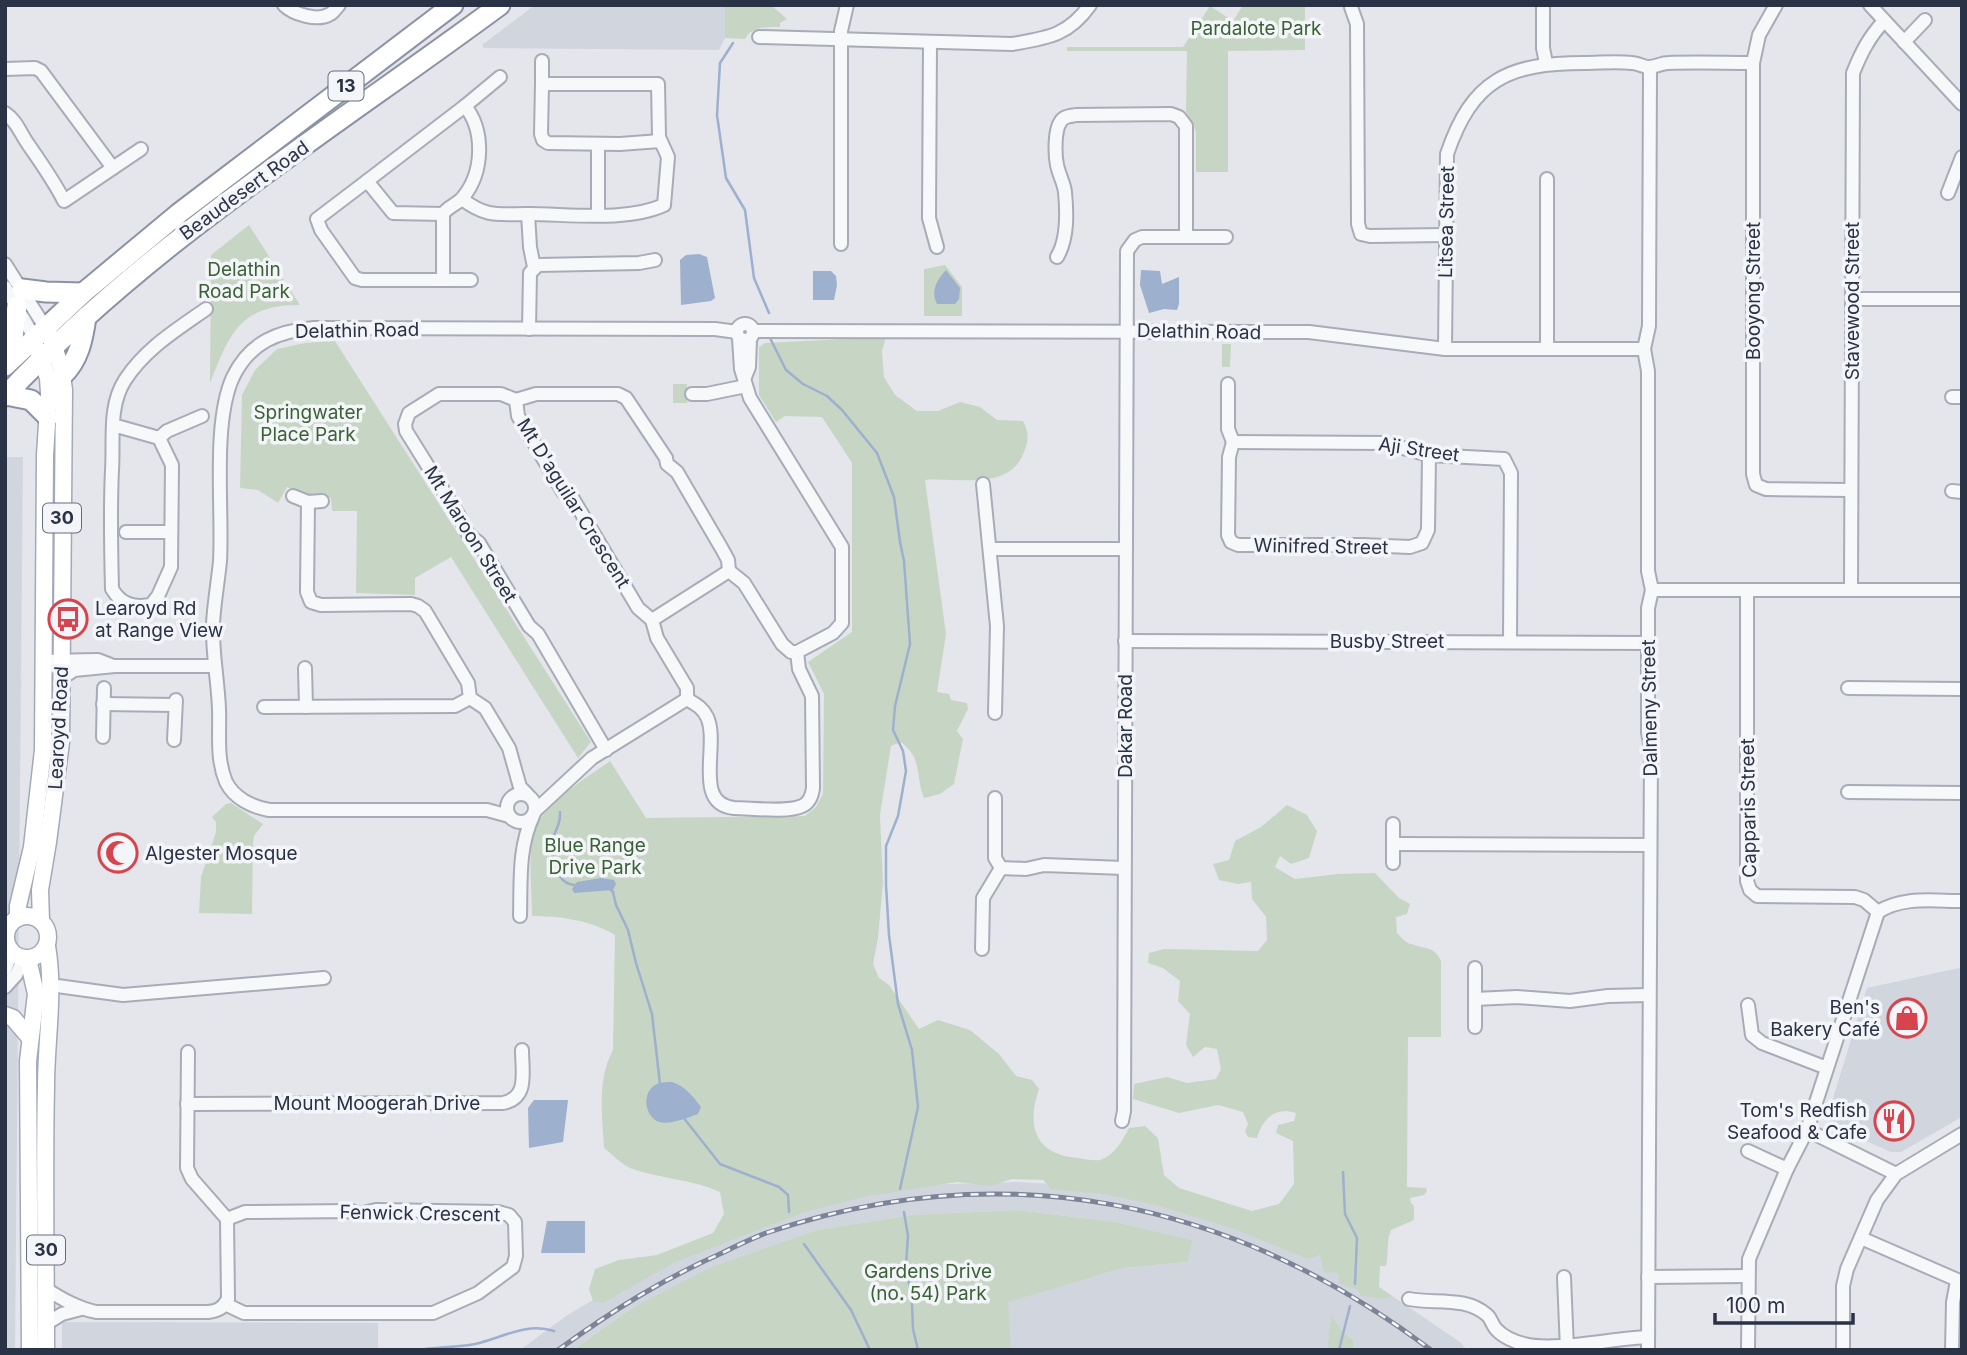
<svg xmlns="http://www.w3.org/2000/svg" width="1967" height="1355" viewBox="0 0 1967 1355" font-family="Inter,sans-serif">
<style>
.built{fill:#d1d5de}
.green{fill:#c7d6c4}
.water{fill:#9db0cd}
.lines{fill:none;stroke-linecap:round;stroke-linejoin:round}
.stream{stroke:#9db0cd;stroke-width:2.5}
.minor-casing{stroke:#a8acb7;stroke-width:16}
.major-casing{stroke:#a2a9b9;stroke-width:19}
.highway-casing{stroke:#8a92a4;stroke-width:23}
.minor{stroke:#f7f8fa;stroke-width:12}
.major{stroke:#fff;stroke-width:16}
.highway{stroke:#fff;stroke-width:19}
.rail-casing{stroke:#7c8497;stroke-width:5}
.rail{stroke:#f4f5f9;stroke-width:2.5;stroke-dasharray:8;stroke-linecap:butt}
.labels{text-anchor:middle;stroke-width:7;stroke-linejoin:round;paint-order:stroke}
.shield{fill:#f4f5f9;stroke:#676c7c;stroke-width:2}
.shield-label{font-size:18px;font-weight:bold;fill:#2a3246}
.park-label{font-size:19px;fill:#3b6236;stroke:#f4f5f9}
.street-label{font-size:19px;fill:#2a3246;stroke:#f4f5f9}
.poi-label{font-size:19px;fill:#2a3246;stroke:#f4f5f9;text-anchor:start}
</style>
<rect width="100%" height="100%" fill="#e4e6ec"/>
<g class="built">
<path d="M535 5H725V38L719 50 484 48 482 45Z"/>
<path d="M5 457H23L15 1350H5Z"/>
<path d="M1959 968 1962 971V1117L1901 1152H1891L1832 1126 1828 1118 1829 1111 1867 988Z"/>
<path d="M1016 1182 1114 1187 1300 1245 1379 1287 1460 1342 1467 1350H1353L1354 1341 1343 1332 1331 1316 1327 1350H1011L1007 1302 1123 1268 1188 1262 1191 1240 1116 1222 1017 1210 911 1215 818 1230 632 1308 573 1350H520L566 1316 630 1278 817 1199 915 1185Z"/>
<path d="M62 1322 378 1323V1350H62Z"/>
</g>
<g class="green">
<path d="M725 5H771L787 19 780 23V27C767 27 752 26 745 39L725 38Z"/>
<path d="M1243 5H1305V50L1228 51V172H1196V133L1194 125 1186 112 1187 51H1067V47H1183L1210 6 1233 21Z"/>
<path d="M249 225 300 305C240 305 230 333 210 383L211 255Z"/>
<path d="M945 265 962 287V316H924V269Z"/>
<path d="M886 337 882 351 884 377 895 395 917 411H938L960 402 980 407 997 420 1023 421C1029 432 1029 440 1024 452 1010 492 957 477 925 480L946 634 937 692 949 694 951 700 967 703 968 709 957 731 963 739 954 784 940 794 924 798C915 776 923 759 901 742L891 746 880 815 883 883 878 938 873 964 879 978 889 985 919 1029 938 1020 970 1030 999 1054 1016 1076 1032 1080 1039 1089C1026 1126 1035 1155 1078 1158 1084 1159 1094 1161 1100 1160 1115 1155 1122 1141 1129 1128L1145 1126 1158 1138 1164 1175 1179 1188 1252 1211 1279 1204 1294 1184 1293 1141 1276 1133 1278 1125 1294 1121 1296 1113C1275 1107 1263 1118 1257 1138L1248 1137 1245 1131 1248 1124 1243 1112 1218 1105 1179 1113 1133 1099 1134 1084 1167 1077 1187 1083 1216 1079 1221 1069 1217 1049 1205 1047 1193 1057 1186 1045 1190 1014 1178 1001 1180 981 1163 968 1148 963 1149 953 1164 949 1258 951 1267 940 1266 917 1252 899 1251 882 1238 884 1219 880 1213 864 1229 860 1235 841 1261 827 1287 805 1307 815 1317 831 1309 858 1291 864 1280 856 1275 867 1295 879 1337 874 1375 873 1399 898 1410 904 1407 914 1396 917 1397 933C1401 937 1406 943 1411 944 1425 949 1434 946 1441 961V1037H1408L1407 1187 1426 1188 1427 1191 1424 1195 1410 1198 1411 1203 1414 1206V1220L1391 1230C1386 1242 1389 1253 1386 1266H1380L1379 1287 1392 1296 1383 1299 1361 1296 1358 1290 1339 1283V1275L1335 1272 1327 1273 1323 1270 1320 1255 1308 1259 1231 1228 1156 1205 1103 1194 1051 1189 1043 1180 1012 1179 990 1186 957 1182 868 1196 805 1212 673 1263 603 1303 593 1301 589 1289 595 1269 619 1260 657 1255 713 1233 724 1214 720 1192C692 1179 660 1179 630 1168 621 1164 612 1154 604 1148 602 1116 597 1079 613 1050L615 935C591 920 559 916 532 916 532 890 527 853 535 829 543 804 589 776 610 761L646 818 805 816 816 807 823 794 824 694 808 662 852 632V463L822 417 785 416 776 422 759 395V347L765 343Z"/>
<path d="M335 341 591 742 578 758 451 557 415 578V595L356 593 357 511H332L331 498 304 496 287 487 278 503 258 490 240 488 242 395 255 370 277 349 305 343Z"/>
<path d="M1222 344H1231L1230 367H1222Z"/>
<rect x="673" y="384" width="14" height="19"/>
<path d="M231 803 263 824 254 836 253 843 252 914 199 913 201 877 216 832V822L212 817 226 804Z"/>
<path d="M1017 1210 1116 1222 1192 1240 1188 1262 1123 1268 1008 1302 1011 1350H573L632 1308 712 1267 818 1230 911 1215Z"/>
<path d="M1331 1315 1343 1332 1354 1341 1353 1350H1327Z"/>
</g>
<g class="water">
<path d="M699 254 707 257 715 298 711 301 681 305 680 260 686 255Z"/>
<path d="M946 270 960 288 959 299 955 304H937C930 291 937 280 946 270Z"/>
<path d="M1141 270 1160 271 1162 284 1179 277V304L1177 310 1164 309 1149 313 1140 285Z"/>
<path d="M813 271H831L836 276 837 285 834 300H813Z"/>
<path d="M601 878 614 880 616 884 613 890 574 893 572 889 577 882Z"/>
<path d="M672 1082C686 1087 692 1095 701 1107L698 1114C687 1118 671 1125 659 1122 644 1116 642 1093 655 1085 660 1082 666 1082 672 1082Z"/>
<path d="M534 1100H568L563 1142 529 1148 528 1108Z"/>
<path d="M547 1221H585V1253H541Z"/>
</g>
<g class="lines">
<g class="stream">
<path d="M733 43 720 63 717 115 726 178 745 210 754 278 769 313"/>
<path d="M770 338 786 370 803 384 827 396 842 410 877 453 894 497 900 542 904 561 910 644 895 706 893 730 903 751 906 771 898 816 886 846V885L889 935 898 1004 912 1050 918 1107 900 1189"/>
<path d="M560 812C561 826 555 828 553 839 550 857 556 885 576 885"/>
<path d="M610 889 613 892 616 905 628 930 636 963 652 1014 660 1084"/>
<path d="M683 1117 720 1164 779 1187 788 1195 789 1212"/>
<path d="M1343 1172 1345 1214 1357 1238 1355 1284"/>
<path d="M904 1212 908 1236 906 1264 912 1304 913 1329 918 1350"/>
<path d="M804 1244 851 1310 870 1350"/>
<path d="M425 1349C442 1347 459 1347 475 1344 502 1338 526 1322 554 1331"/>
<path d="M1339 1350 1350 1306"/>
</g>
<g class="minor-casing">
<g id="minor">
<path d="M284 5C293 14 318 22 330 14 332 14 337 7 339 5"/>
<path d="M1543 5V48L1546 63"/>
<path d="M1776 5 1759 35 1753 63V474L1756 485 1766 489 1851 490"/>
<path d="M1870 5 1962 104"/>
<path d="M1351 7 1357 24 1358 224 1361 234 1370 236 1445 235"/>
<path d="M759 37 1012 44C1047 38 1068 36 1090 5"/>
<path d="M1904 42 1925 20"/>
<path d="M930 43 929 218 937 247"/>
<path d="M542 61V84"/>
<path d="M5 69 35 68 41 71 113 168"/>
<path d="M5 113C17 121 20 133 28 144 41 163 54 181 64 201L141 149"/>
<path d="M598 144V215"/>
<path d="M367 181 465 106 500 77"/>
<path d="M1948 193 1962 157"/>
<path d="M462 199C487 218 498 214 528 214L530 247 534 267"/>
<path d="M443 214 393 213 367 181 317 219 321 230 355 278 362 280H471"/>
<path d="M528 214C569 214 627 222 664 205L668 157 659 137 658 84H542L541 134 543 140 548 143 620 144 660 141"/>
<path d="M841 244V31L847 5"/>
<path d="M1057 257C1068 239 1067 213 1065 192 1064 183 1059 175 1057 165 1055 155 1054 130 1061 121 1064 116 1071 116 1076 115L1171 114 1179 117 1186 126V237"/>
<path d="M5 264 45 327"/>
<path d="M443 280V214C448 206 459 204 464 196 483 172 485 131 465 106"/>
<path d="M5 287 34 337"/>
<path d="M1853 299H1962"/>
<circle cx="745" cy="332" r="8"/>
<path d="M529 329 530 273 538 265 639 263 655 260"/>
<path d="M754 331 1309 332 1445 349H1644"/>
<path d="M739 338 741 369 750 398 842 547V623L833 633 797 652"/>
<path d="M1445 349 1447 154C1472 80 1508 63 1584 63 1599 63 1616 61 1632 63 1637 63 1642 66 1647 67 1654 68 1661 63 1668 63 1696 62 1725 63 1753 63"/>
<path d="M1547 349V179"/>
<path d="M745 377 749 367 750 339"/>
<path d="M1228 384V429L1233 442"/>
<path d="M692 394H707L746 386"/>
<path d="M1952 397H1962"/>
<path d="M516 400 501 394H439L409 413 405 424 406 431 459 516 468 534 479 543 529 626 538 634 606 750"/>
<path d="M113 425 159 438 172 465 171 567 158 596 151 605C133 608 121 604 112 589 111 549 110 510 112 470 114 441 108 406 125 380 145 349 176 330 206 309"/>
<path d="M159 438 167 431 202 416"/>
<path d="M1233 442 1384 443 1429 455 1504 459 1511 473 1510 641"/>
<path d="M1233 442 1229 457 1228 535 1231 542 1238 545H1362L1410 547 1422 543 1428 530 1429 455"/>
<path d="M983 484 997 626 995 713"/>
<path d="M1952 491 1962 492"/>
<path d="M293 496 308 502 322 501"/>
<path d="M308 502 307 592 311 602 321 605 411 604 418 606 425 611 468 683 470 698 485 708 509 748 520 787 527 794"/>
<path d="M126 532H171"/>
<path d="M990 549H1125"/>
<path d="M1652 590H1962"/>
<path d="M1747 590V881L1750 890 1757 896 1855 897 1864 900 1878 912"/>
<path d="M1851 590 1853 73C1861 53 1869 37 1884 21"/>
<path d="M652 620 638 608 573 499 563 492 518 416 516 400 536 394H618L626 398 666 458 667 464 677 472 722 549 728 560 729 571"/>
<path d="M1125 641 1649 643"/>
<path d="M44 661 98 660 111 665"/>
<path d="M305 668 306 707"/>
<path d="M62 678 74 670 115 666H215"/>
<path d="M1848 688 1962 689"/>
<path d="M687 699V688L657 638 652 620 729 571 744 583 782 644 791 652H797"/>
<path d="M103 704 175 705"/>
<path d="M264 707 455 706 470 698"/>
<path d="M103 737 104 688"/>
<path d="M174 740 176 700"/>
<path d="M1848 792 1962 793"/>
<circle cx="521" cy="808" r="14"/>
<path d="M995 798V858L1001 868 1026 869 1044 865 1124 868"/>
<path d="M536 810 592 758 687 699C695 704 702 707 707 717 720 744 692 804 734 808 751 808 787 813 802 806 809 803 812 796 813 788L812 696 799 669 797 652"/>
<path d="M509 816 487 810H269C252 807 234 798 226 782 216 758 220 734 219 709 218 681 212 652 213 624 214 603 218 582 220 561 223 509 212 423 233 377 250 342 278 331 314 328L715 329 737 332"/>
<path d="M1393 844 1650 845"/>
<path d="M1393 863V824"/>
<path d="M520 916C521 882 518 848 533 816"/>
<path d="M5 944H7"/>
<path d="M982 949 983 898 1001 868"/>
<path d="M5 970 12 952"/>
<path d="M50 985 123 995 324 978"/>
<path d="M5 987 16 975 24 958"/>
<path d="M1475 999 1517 997 1570 1001 1608 996 1649 995"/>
<path d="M1748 1005 1752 1035 1762 1043 1827 1068"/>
<path d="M1475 1027V968"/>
<path d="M187 1104 503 1103C529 1098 522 1072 522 1050"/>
<path d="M1122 1121 1124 1111 1127 251 1135 240 1142 237H1226"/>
<path d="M1807 1130 1896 1174"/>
<path d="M1748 1151 1787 1169"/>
<path d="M1861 1238 1962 1282"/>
<path d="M1564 1277 1567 1349"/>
<path d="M1648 1277 1748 1276"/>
<path d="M46 1289C62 1299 77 1308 96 1312H208C218 1311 223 1308 228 1299L227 1219 192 1179 187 1168 188 1052"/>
<path d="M1409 1299C1435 1304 1465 1296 1487 1315 1491 1318 1492 1325 1496 1329 1502 1336 1514 1342 1524 1344 1553 1352 1615 1338 1648 1337"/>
<path d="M225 1304 244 1313H433L478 1293 513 1267 516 1256 515 1222 509 1215 498 1212 376 1210 359 1214 352 1211 245 1212 227 1219"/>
<path d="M46 1324 62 1314 81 1309"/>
<path d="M1648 1350 1651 749 1648 732V608L1652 590 1648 571V371L1644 349 1649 326 1650 68"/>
<path d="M1748 1350 1749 1259 1787 1169 1807 1130 1878 912C1902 896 1934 901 1962 901"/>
<path d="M1843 1350V1286L1847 1269 1877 1200 1896 1174 1962 1134"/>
<path d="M1952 1350 1953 1302 1957 1281"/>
</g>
</g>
<g class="major-casing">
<g id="major">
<circle cx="27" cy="937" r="21"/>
<path d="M18 918V906L32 847 43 750 45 455 49 393 48 378 38 350"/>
<path d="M41 921 40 890 48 842 61 742 64 390 61 367 50 336"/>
<path d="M28 959 36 994 28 1061 30 1350"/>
<path d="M5 1015 13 1018 30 1038"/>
<path d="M46 1350C46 1262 44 1174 46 1086 46 1040 55 992 47 946"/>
</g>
</g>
<g class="highway-casing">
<g id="highway">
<path d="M22 289 46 292 83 293"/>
<path d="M10 361 17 306"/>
<path d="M5 366 83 293 178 214 453 5"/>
<path d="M62 376C79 360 83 339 86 317"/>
<path d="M6 395 31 400 48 417"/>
<path d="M5 396C150 242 331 130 500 5"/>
</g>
</g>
<use href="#minor" class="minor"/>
<use href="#major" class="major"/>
<use href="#highway" class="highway"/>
<g class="rail-casing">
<path id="rail" d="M558 1350C612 1311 661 1280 722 1253 736 1246 751 1239 766 1233 1005 1152 1232 1200 1431 1350"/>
</g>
<use href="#rail" class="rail"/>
</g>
<defs>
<g id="bus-ring" transform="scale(2.0125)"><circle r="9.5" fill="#f4f5f9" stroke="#d6444e" stroke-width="1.5"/><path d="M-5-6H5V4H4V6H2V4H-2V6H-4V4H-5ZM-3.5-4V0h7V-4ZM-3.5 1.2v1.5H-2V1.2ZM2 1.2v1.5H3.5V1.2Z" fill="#d6444e"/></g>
<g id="mosque-ring" transform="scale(2.0125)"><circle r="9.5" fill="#f4f5f9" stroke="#d6444e" stroke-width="1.5"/><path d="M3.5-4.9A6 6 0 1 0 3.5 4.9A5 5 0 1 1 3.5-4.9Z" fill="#d6444e"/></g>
<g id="shop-ring" transform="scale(2.0125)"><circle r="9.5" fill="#f4f5f9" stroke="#d6444e" stroke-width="1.5"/><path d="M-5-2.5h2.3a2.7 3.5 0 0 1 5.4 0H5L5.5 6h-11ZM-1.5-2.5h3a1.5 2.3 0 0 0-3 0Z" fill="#d6444e"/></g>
<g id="restaurant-ring" transform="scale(2.0125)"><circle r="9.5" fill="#f4f5f9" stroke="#d6444e" stroke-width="1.5"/><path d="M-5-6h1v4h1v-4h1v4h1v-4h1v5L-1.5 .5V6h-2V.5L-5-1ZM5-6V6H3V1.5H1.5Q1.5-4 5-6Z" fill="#d6444e"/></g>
</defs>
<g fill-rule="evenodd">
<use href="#bus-ring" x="68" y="619"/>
<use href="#mosque-ring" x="118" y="853"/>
<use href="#shop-ring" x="1907" y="1018"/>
<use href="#restaurant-ring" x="1894" y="1121"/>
</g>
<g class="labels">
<g class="shield">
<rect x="328.5" y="71.5" width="35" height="29" rx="5"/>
<rect x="43" y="503.5" width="38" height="29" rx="5"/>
<rect x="27" y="1235.5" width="38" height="29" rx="5"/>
</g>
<g class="shield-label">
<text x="346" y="92">13</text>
<text x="62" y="524">30</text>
<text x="46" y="1256">30</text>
</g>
<g class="park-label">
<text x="1256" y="35">Pardalote Park</text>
<text x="244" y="276">Delathin<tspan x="244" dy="22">Road Park</tspan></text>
<text x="308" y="419">Springwater<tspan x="308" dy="22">Place Park</tspan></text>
<text x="595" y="852">Blue Range<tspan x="595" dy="22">Drive Park</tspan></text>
<text x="928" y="1278">Gardens Drive<tspan x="928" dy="22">(no. 54) Park</tspan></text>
</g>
<g class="street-label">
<text transform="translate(244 190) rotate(-36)" y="7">Beaudesert Road</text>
<text transform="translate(1446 222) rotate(-89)" y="7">Litsea Street</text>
<text transform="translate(1753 291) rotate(-90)" y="7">Booyong Street</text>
<text transform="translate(1852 301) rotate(-90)" y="7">Stavewood Street</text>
<text transform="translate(357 330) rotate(-1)" y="7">Delathin Road</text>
<text transform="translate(1199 331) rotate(1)" y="7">Delathin Road</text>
<text transform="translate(1419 449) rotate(8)" y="7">Aji Street</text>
<text transform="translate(574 503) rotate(58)" y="7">Mt D'aguilar Crescent</text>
<text transform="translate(471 534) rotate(58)" y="7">Mt Maroon Street</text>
<text transform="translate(1321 546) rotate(1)" y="7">Winifred Street</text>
<text x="1387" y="648">Busby Street</text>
<text transform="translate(1649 708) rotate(-91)" y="7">Dalmeny Street</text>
<text transform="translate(1125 726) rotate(-90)" y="7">Dakar Road</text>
<text transform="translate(58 728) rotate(-87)" y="7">Learoyd Road</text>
<text transform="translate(1748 808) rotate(-91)" y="7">Capparis Street</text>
<text x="377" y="1110">Mount Moogerah Drive</text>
<text transform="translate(420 1213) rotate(1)" y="7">Fenwick Crescent</text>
</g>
<g class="poi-label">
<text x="95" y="615">Learoyd Rd<tspan x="95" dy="22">at Range View</tspan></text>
<text x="145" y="860">Algester Mosque</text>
<text x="1880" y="1014" text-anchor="end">Ben's<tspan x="1880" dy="22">Bakery Café</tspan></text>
<text x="1867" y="1117" text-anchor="end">Tom's Redfish<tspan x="1867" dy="22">Seafood &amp; Cafe</tspan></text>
</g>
</g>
<rect width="1967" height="1355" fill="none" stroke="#2a3246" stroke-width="14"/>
<path d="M1715 1313v10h138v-10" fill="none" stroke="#2a3246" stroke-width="3.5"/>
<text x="1726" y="1313" font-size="21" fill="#2a3246" stroke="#f4f5f9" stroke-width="5" paint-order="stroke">100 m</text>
</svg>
